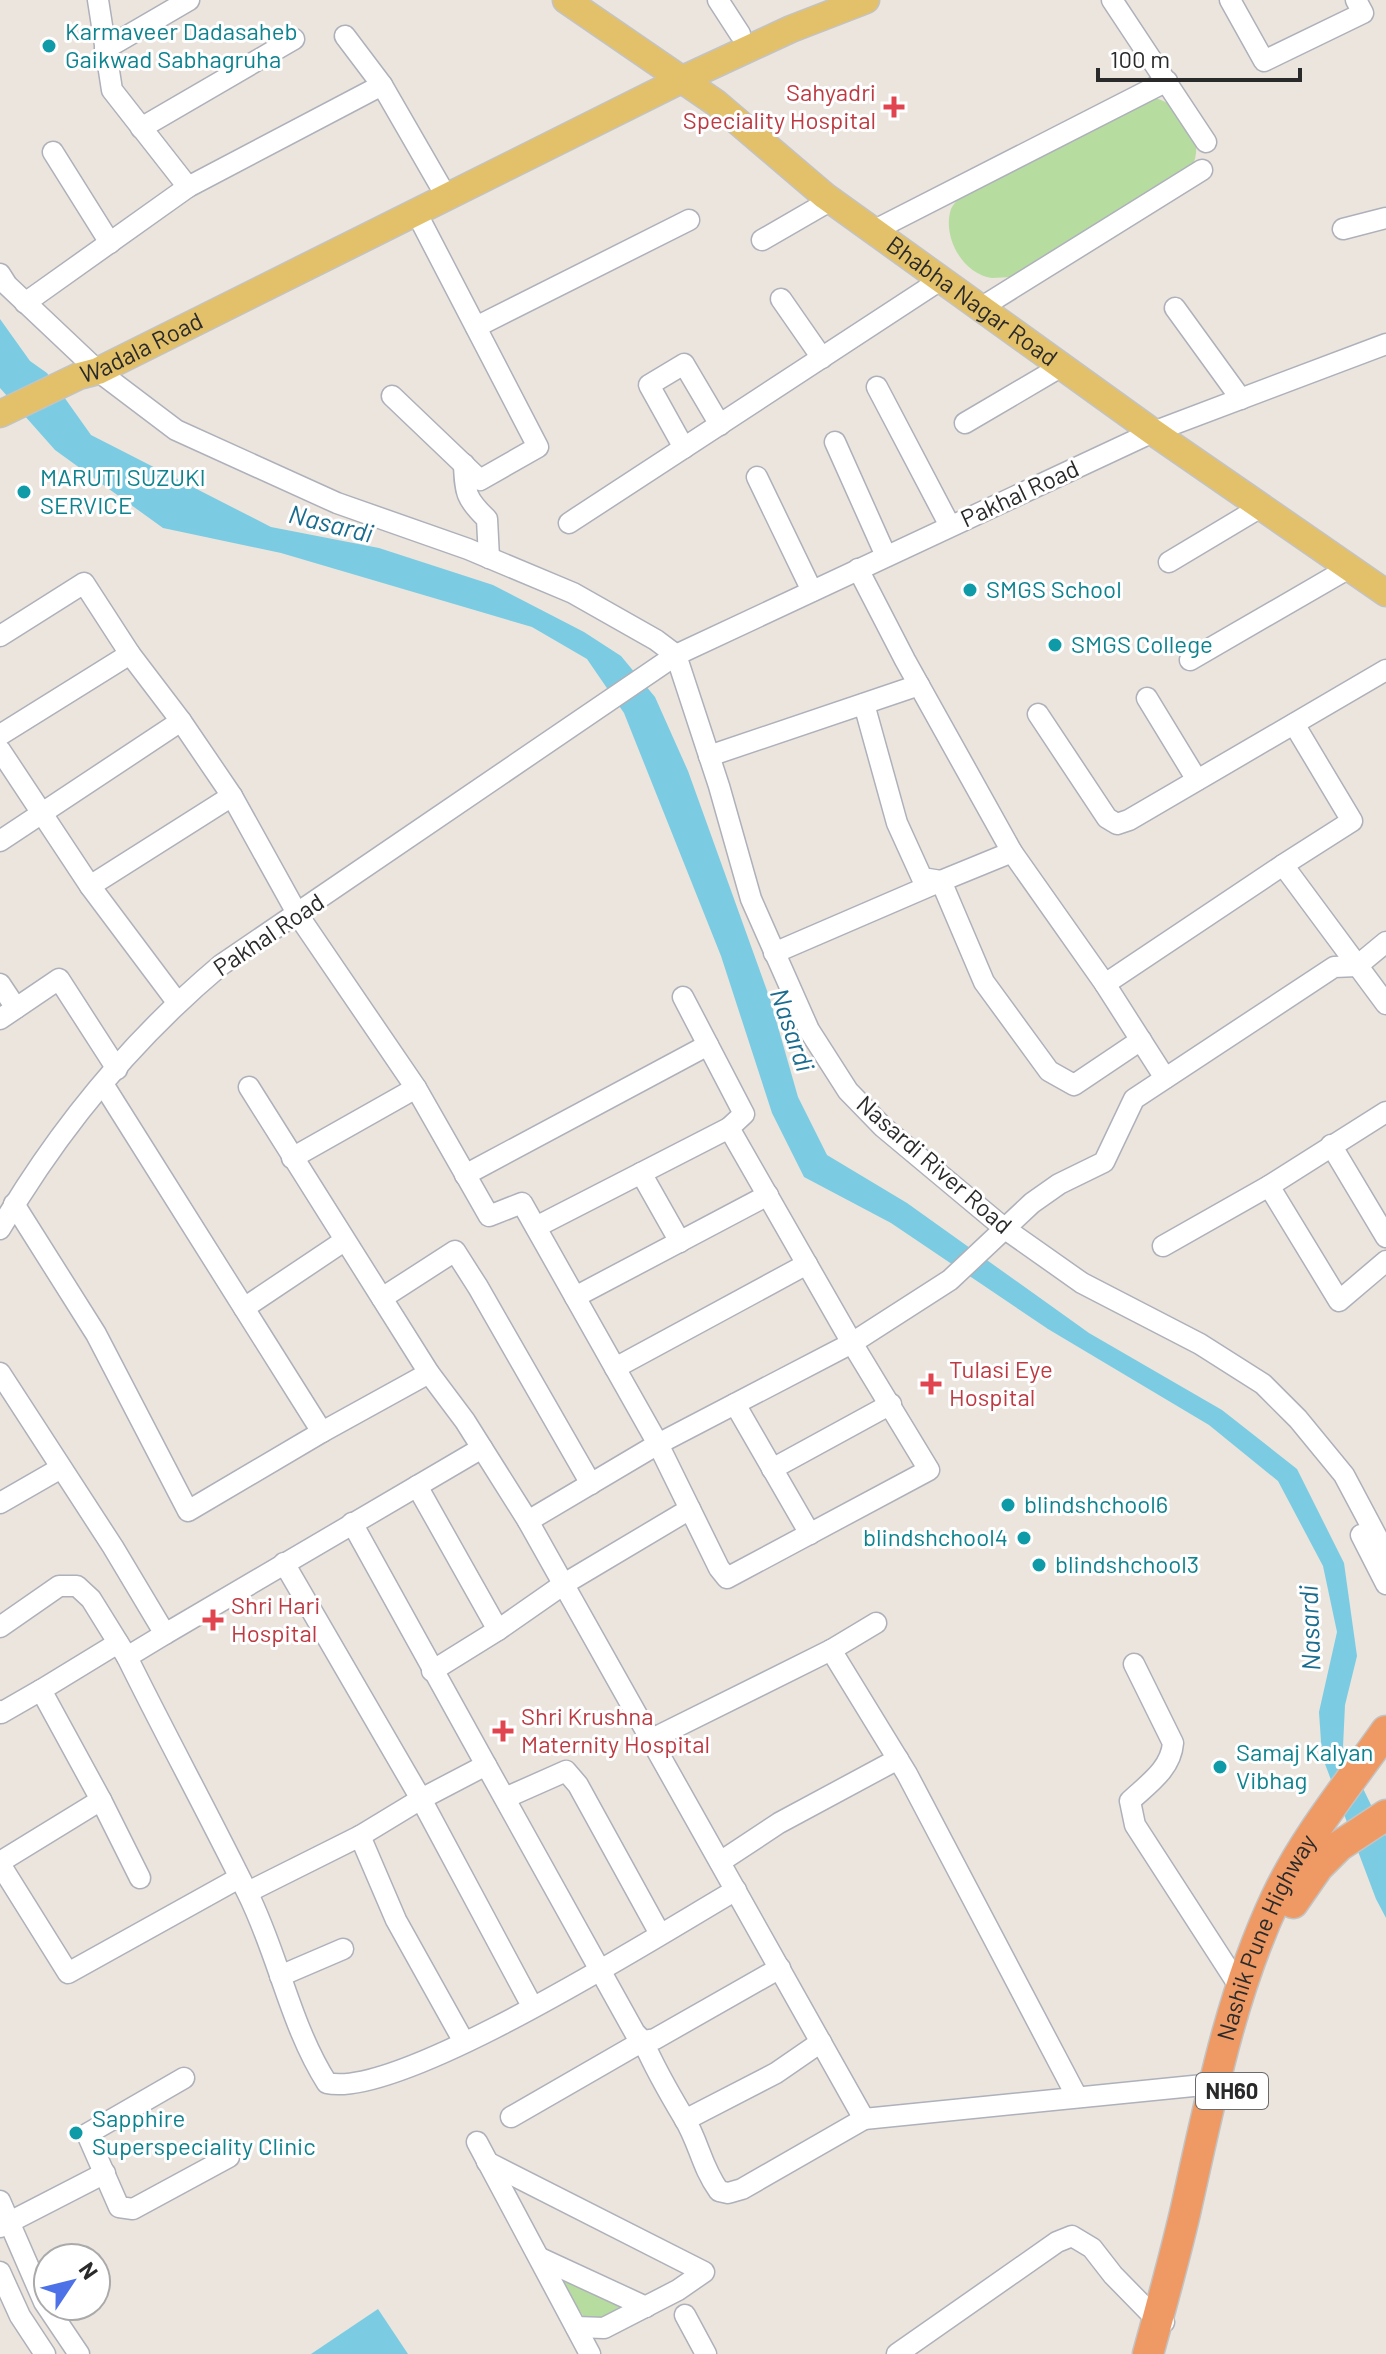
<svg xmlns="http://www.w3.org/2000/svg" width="1386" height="2354" viewBox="0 0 1386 2354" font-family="Barlow,sans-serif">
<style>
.green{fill:#b7dca0}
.water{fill:#7bcce3}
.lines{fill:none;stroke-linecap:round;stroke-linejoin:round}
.minor-casing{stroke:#aeb1ba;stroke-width:23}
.major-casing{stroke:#c3c3c3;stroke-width:29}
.highway-casing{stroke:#c3c3c3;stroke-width:33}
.minor{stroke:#fff;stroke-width:20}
.major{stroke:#e3c16b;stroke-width:26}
.highway{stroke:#ef9a65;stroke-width:30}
.culture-dot{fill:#0f9aa8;stroke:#fff;stroke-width:3}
.health-dot{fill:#e0444e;stroke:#fff;stroke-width:3}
.labels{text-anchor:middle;stroke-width:6;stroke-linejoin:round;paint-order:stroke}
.shield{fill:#fff;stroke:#6a6a6a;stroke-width:2}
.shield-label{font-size:22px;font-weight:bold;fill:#2a2a2a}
.culture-label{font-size:24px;fill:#0d838f;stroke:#fff;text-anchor:start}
.health-label{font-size:24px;fill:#be3a42;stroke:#fff;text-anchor:start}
.street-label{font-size:24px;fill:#2a2a2a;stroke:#fff}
.water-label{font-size:26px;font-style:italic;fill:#1a6c8f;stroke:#fff}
</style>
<rect width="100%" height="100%" fill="#ebe5de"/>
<g class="green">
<path d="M1151 97C1184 104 1206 136 1192 168L1011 277C1005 277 998 278 992 278 962 274 942 236 951 209 954 202 962 196 968 190Z"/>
<path d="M551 2268 638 2310 597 2326 586 2320Z"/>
</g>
<g class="water">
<path d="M0 319 30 361 47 373 91 435 271 527 379 548 493 585 584 632 621 656 655 697 688 771 770 999 798 1097 827 1155 907 1203 1089 1333 1222 1410 1297 1469 1344 1563 1357 1656 1345 1705 1343 1747 1386 1836V1918L1376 1899 1322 1756 1319 1712 1337 1632 1323 1566 1278 1481 1209 1425 1048 1329 891 1223 804 1177 772 1113 721 956 624 713 587 659 532 627 281 553 163 528 55 450 0 388Z"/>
<path d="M378 2309 408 2354H311Z"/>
</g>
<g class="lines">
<g class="minor-casing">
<g id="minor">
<path d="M718 0 740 34"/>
<path d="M1112 0 1206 142"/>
<path d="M1230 0 1264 61 1363 13 1356 0"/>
<path d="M345 36 382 85"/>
<path d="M105 49 189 0"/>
<path d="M141 128 294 39"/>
<path d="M53 152 110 243"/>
<path d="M188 187 382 85 446 196"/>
<path d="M1343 229 1386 218"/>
<path d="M875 230 1167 81"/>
<path d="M762 240 833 199"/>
<path d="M0 274 7 285 98 371 176 430 337 503 468 549 573 593 656 640 676 655 719 786 751 899 809 1030 848 1091 883 1127 1004 1228 1082 1283 1200 1344 1263 1384 1298 1419 1344 1475 1386 1554"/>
<path d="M781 299 822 358"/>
<path d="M25 303 188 187 112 90 98 0"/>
<path d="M982 307 1202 170"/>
<path d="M1175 308 1241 399"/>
<path d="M476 327 689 220"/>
<path d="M877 387 950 526"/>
<path d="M392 396 480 480 538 447 416 212"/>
<path d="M965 423 1062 366"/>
<path d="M835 442 886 556"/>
<path d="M684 448 649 385 684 364 720 425"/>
<path d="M464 464C465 493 466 499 487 519L489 558"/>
<path d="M757 477 812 591"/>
<path d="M569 523 942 279"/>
<path d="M1169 562 1261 507"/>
<path d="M858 569 905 660 1012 852 1105 984 1283 865 1386 1004"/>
<path d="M0 636 84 583 130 654 181 721 232 796 298 915 416 1088 489 1216 522 1203 658 1444 719 1568 727 1578 929 1470 852 1343 729 1128 744 1114 683 997"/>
<path d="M1190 660 1349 568"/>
<path d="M1147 698 1197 780"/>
<path d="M864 704 897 823 922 878 941 881 1012 852"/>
<path d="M1038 714 1107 818 1117 824 1129 820 1386 670"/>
<path d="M0 735 130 654"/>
<path d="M0 750 90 886 177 1002"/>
<path d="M709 756 919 685"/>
<path d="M0 841 181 721"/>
<path d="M1283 865 1352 821 1294 724"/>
<path d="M90 886 232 796"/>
<path d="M774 953 941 881 984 982 1049 1071 1074 1085 1141 1040"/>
<path d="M0 984 16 1008"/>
<path d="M1105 984 1165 1078"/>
<path d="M0 1019 59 979 117 1069"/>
<path d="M103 1084 322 1432 429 1373"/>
<path d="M249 1087 429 1373 465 1421 528 1521 864 2119 1213 2084 1233 2086"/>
<path d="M1331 1145 1386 1237"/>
<path d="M292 1158 416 1088"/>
<path d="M641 1173 680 1242"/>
<path d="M465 1175 708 1045"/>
<path d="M1269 1186 1339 1301 1386 1261"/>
<path d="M14 1204 96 1334 188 1511 322 1432"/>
<path d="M536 1227 729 1128"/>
<path d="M0 1229C58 1130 133 1039 221 965L676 655 1153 432 1386 344"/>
<path d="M1163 1246 1269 1186 1386 1112"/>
<path d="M575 1297 768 1195"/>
<path d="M382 1298 455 1251 478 1287 591 1484"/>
<path d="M244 1308 344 1241"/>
<path d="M615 1368 807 1264"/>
<path d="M0 1373 113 1547 165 1634 482 1448"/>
<path d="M735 1404 810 1534"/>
<path d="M772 1469 891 1404"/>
<path d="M417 1486 498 1630"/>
<path d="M0 1503 61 1468"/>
<path d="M528 1521 658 1444 852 1343 950 1280 1032 1203 1059 1184 1104 1162 1134 1099 1334 967 1357 966 1386 942"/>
<path d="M1361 1535 1386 1584"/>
<path d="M284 1563 421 1799 486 1765 352 1523"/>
<path d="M0 1627 59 1586H77L91 1599 127 1657 165 1634"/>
<path d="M831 1650 907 1774 1077 2097"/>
<path d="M127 1657C166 1736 208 1813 247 1892 278 1953 290 2025 327 2083 400 2100 663 1932 736 1890"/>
<path d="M1134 1664 1173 1743C1171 1769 1148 1784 1130 1801L1135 1825 1241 1989"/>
<path d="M432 1671 498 1630 564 1584 690 1509"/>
<path d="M0 1711 1 1713 41 1690"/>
<path d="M652 1739 831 1650 876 1623"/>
<path d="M486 1765 635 2033 643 2041 655 2039 780 1968"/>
<path d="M505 1798 566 1771 578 1785 660 1934"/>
<path d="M101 1800 140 1878"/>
<path d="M360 1836 396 1920 464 2042"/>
<path d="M0 1862 101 1800 41 1690 118 1643"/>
<path d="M720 1862 779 1823 898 1759"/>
<path d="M0 1864 68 1973 239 1878"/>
<path d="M248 1892 360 1836 421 1799 532 2006"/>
<path d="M280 1976 343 1949"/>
<path d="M184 2078 87 2134 119 2207 133 2209 229 2157"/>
<path d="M511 2117 643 2041C655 2069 669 2093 684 2118 699 2142 701 2166 719 2191L728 2193 742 2189 864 2119"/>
<path d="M685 2120 776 2073 821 2042"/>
<path d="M477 2142 590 2354"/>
<path d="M487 2162 704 2272 678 2290 604 2328 576 2327"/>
<path d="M0 2201 44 2302 79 2354"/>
<path d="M0 2227 105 2173"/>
<path d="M540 2258 646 2307"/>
<path d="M0 2272 20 2316 45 2354"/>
<path d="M685 2315 706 2354"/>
<path d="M897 2354 1057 2242 1072 2236 1092 2248 1113 2275 1158 2321 1164 2322"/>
</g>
</g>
<g class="major-casing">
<g id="major">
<path id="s1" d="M566 0 716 103 825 196 1153 432 1386 593"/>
<path id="s2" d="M0 414 79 376 98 371 681 80 791 29 866 0"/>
</g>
</g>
<g class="highway-casing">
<g id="highway">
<path d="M1293 1903 1318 1867 1339 1846 1386 1815"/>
<path id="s3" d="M1148 2354C1161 2307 1174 2260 1185 2213 1209 2107 1229 1998 1276 1898 1304 1838 1348 1785 1386 1731"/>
</g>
</g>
<use href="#minor" class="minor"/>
<use href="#major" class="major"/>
<use href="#highway" class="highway"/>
</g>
<g class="culture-dot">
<circle cx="49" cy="46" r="8"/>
<circle cx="24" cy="492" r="8"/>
<circle cx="970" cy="590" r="8"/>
<circle cx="1055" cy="645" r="8"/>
<circle cx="1008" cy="1505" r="8"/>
<circle cx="1024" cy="1538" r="8"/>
<circle cx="1039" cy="1565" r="8"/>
<circle cx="1220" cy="1767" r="8"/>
<circle cx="76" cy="2133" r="8"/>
</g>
<g class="health-dot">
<path d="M890 95h8v8h8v8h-8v8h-8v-8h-8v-8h8z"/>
<path d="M927 1372h8v8h8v8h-8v8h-8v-8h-8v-8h8z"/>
<path d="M209 1608h8v8h8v8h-8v8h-8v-8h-8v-8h8z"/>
<path d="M499 1719h8v8h8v8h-8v8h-8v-8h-8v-8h8z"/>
</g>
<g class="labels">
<rect class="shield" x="1196" y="2073" width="72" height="36" rx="6"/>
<g class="shield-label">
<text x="1232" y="2099">NH60</text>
</g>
<g class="culture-label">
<text x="65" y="40">Karmaveer Dadasaheb<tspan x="65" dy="28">Gaikwad Sabhagruha</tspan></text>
<text x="40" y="486">MARUTI SUZUKI<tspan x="40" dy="28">SERVICE</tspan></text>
<text x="986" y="598">SMGS School</text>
<text x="1071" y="653">SMGS College</text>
<text x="1024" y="1513">blindshchool6</text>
<text x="1008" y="1546" text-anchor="end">blindshchool4</text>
<text x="1055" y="1573">blindshchool3</text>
<text x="1236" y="1761">Samaj Kalyan<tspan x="1236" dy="28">Vibhag</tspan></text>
<text x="92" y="2127">Sapphire<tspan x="92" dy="28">Superspeciality Clinic</tspan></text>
</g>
<g class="health-label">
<text x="876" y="101" text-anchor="end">Sahyadri<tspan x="876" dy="28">Speciality Hospital</tspan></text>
<text x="949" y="1378">Tulasi Eye<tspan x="949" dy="28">Hospital</tspan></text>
<text x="231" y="1614">Shri Hari<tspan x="231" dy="28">Hospital</tspan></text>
<text x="521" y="1725">Shri Krushna<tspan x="521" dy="28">Maternity Hospital</tspan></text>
</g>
<g class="street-label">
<text dy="8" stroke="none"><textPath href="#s1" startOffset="506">Bhabha Nagar Road</textPath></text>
<text dy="8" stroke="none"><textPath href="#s2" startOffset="156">Wadala Road</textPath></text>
<text transform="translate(1020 494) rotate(-25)" y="8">Pakhal Road</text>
<text transform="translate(269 935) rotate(-34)" y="8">Pakhal Road</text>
<text transform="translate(934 1165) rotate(41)" y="8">Nasardi River Road</text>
<text dy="8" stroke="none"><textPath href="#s3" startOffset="434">Nashik Pune Highway</textPath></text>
</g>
<g class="water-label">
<text transform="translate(331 524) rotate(14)" y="9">Nasardi</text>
<text transform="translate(792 1030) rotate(71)" y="9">Nasardi</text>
<text transform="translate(1310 1628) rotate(-92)" y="9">Nasardi</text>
</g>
</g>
<g transform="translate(72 2282) rotate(55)"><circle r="38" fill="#ffffff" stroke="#aaaaaa" stroke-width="2"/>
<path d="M0-6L14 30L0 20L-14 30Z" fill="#4d72e8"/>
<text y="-12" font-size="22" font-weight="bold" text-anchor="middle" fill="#2a2a2a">N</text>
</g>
<path d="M1098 68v12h202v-12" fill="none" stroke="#2a2a2a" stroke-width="4"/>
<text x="1110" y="68" font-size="24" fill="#2a2a2a" stroke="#ffffff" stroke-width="6" paint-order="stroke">100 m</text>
</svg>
